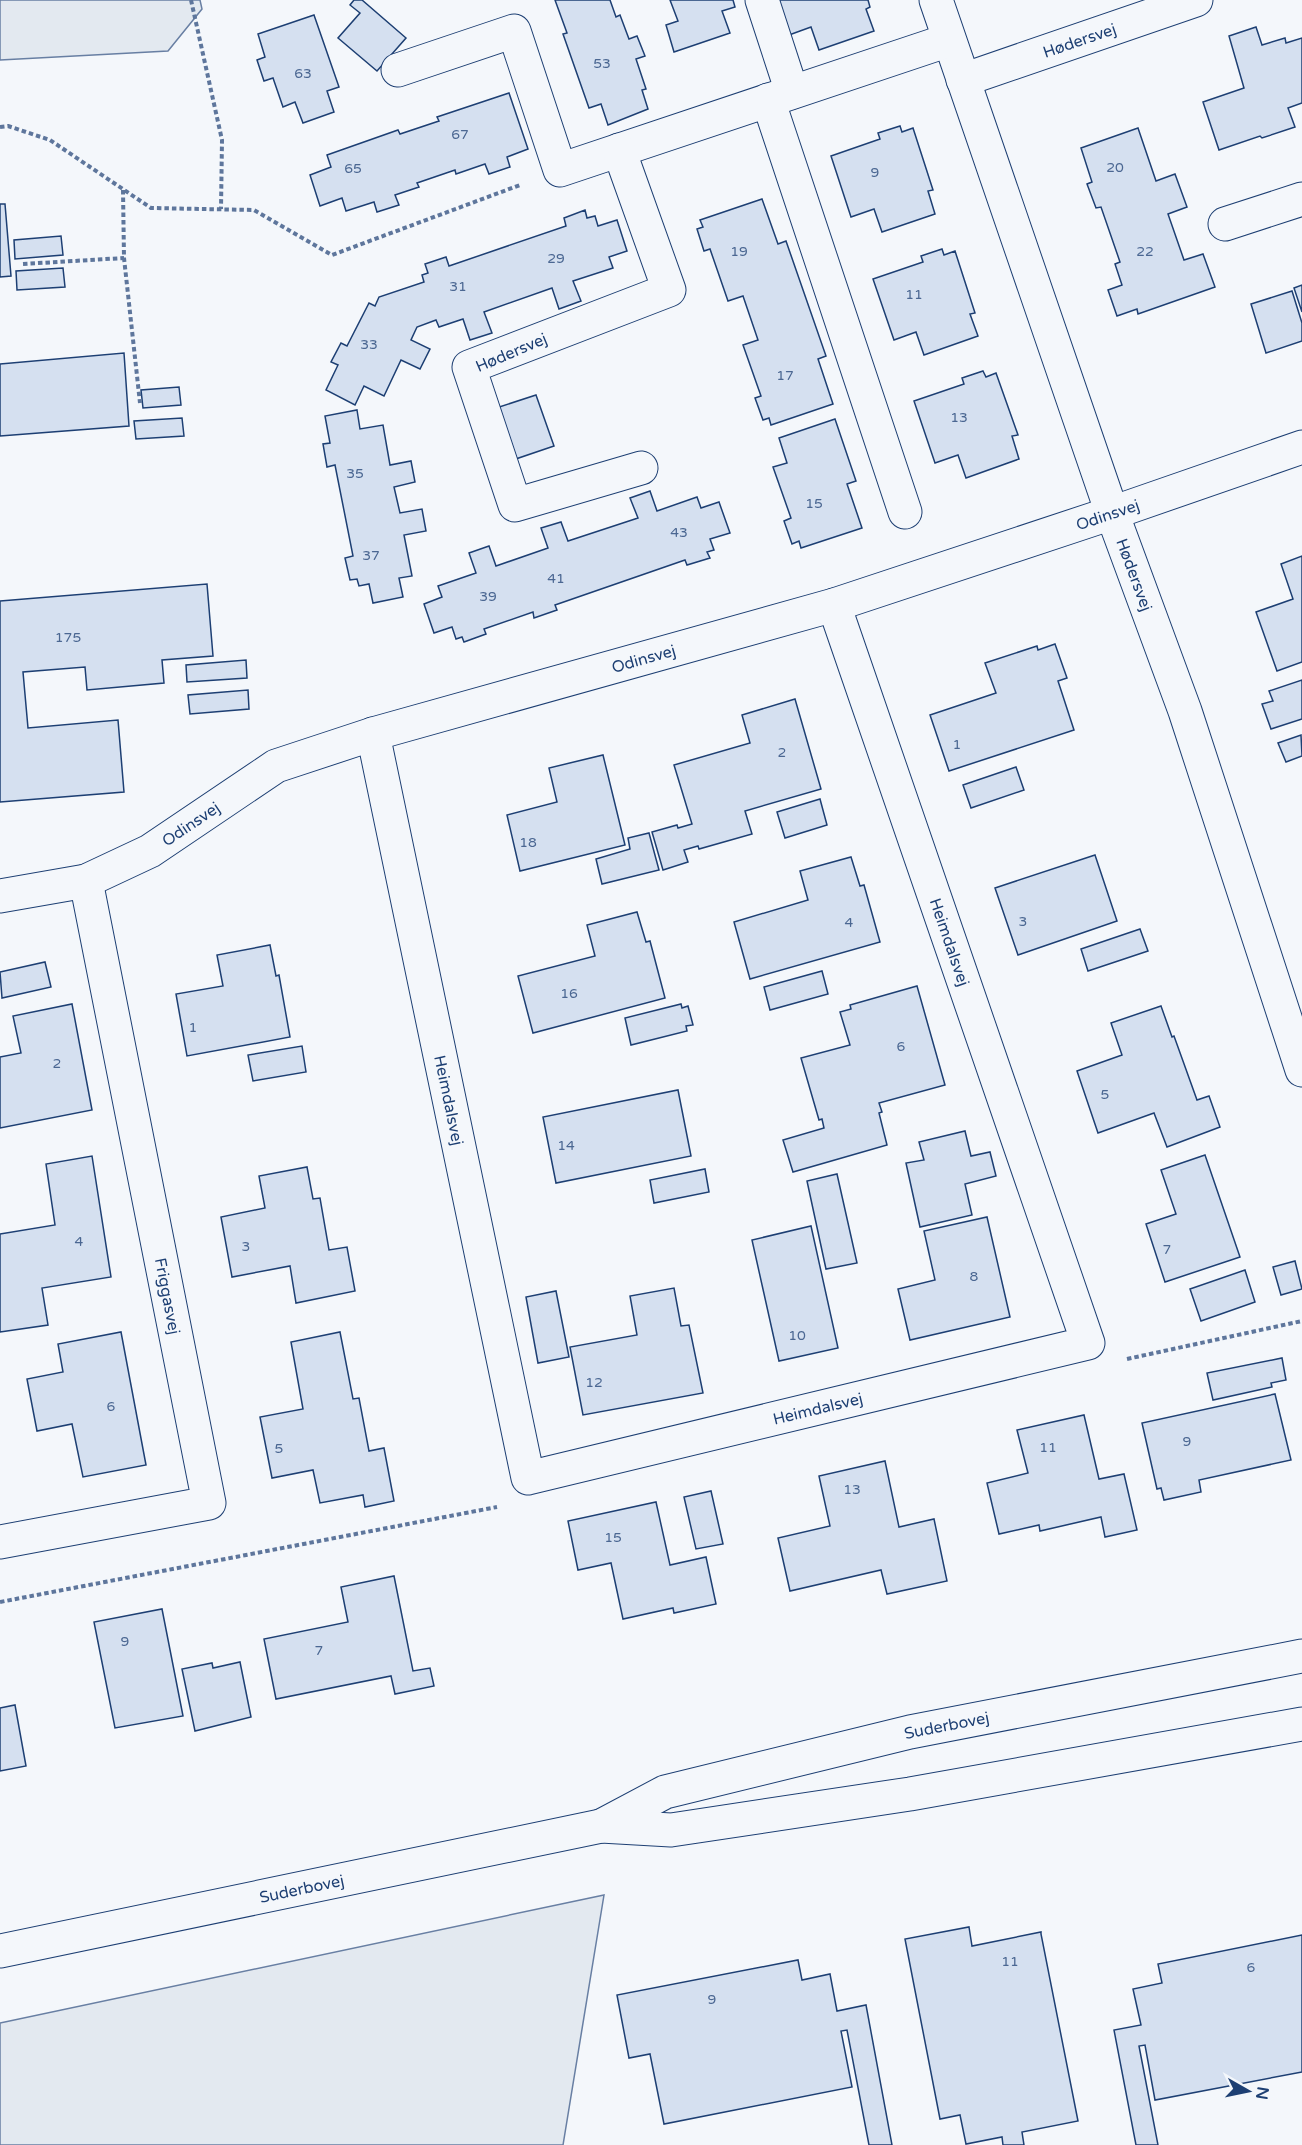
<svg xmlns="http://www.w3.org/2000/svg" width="1302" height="2145" viewBox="0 0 1302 2145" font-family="'Varela Round',sans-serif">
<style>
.green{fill:#e3e9f0;stroke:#687fa3;stroke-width:1.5}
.building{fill:#d5e0f0;stroke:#1d3f73;stroke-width:1.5}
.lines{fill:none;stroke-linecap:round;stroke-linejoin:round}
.minor-casing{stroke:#1d3f73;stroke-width:35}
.path{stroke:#5e769c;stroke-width:4;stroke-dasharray:4.5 3;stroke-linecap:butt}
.minor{stroke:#f4f7fb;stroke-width:33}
.labels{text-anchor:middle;stroke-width:4.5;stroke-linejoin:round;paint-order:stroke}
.number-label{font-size:14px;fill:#4b6792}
.street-label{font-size:16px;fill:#1d3f73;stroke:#f4f7fb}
</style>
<rect width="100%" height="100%" fill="#f4f7fb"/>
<g class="green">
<path d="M0 0H200L202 9 168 51 0 60Z"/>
<path d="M604 1895 563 2145H0V2023Z"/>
</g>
<g class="building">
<path d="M354 0H362L406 38 377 71 338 38 360 13 350 5Z"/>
<path d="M555 0H610L616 17 620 15 629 39 637 36 645 56 636 59 646 89 642 90 648 109 608 125 601 104 589 108 563 34 567 33Z"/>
<path d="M670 0H733L735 7 722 11 730 33 674 52 666 25 678 21Z"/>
<path d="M777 0H868L870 7 866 9 874 31 819 50 811 27 789 35Z"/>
<path d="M314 15 339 87 327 91 334 112 303 123 295 102 283 107 273 78 264 81 257 60 265 57 258 34Z"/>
<path d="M1256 27 1262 45 1285 38 1286 43 1302 38V103L1288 108 1295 127 1262 138 1260 136 1219 150 1203 102 1244 88 1229 36Z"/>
<path d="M509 93 528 149 507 157 510 167 489 174 485 164 456 174 455 170 417 183 419 187 395 195 399 205 377 212 374 202 346 211 342 198 320 206 310 175 331 167 327 155 398 130 400 134 439 121 437 117Z"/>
<path d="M900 126 902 132 913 128 933 190 928 191 935 214 882 232 874 209 851 217 831 156 880 139 878 133Z"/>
<path d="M1138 128 1156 181 1175 174 1187 207 1168 214 1184 260 1203 254 1215 287 1138 314 1137 309 1117 316 1108 290 1122 285 1115 264 1120 262 1101 207 1096 208 1087 184 1092 182 1081 148Z"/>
<path d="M762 199 778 244 786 241 826 356 818 359 833 404 771 425 769 418 763 420 755 398 761 396 743 345 758 340 743 296 728 301 710 249 704 251 697 229 703 227 700 220Z"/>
<path d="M0 204H5L11 276 0 277Z"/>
<path d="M585 210 587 218 595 216 598 226 617 220 627 251 609 257 613 268 573 281 581 301 559 309 552 288 484 312 492 333 470 340 463 319 439 327 436 320 417 327 411 340 430 349 420 369 401 360 384 396 364 386 355 405 326 390 338 365 331 362 341 343 347 346 369 303 375 306 379 297 424 282 422 275 428 273 425 264 446 257 449 266 566 226 564 218Z"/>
<path d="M61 236 63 255 15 259 14 240Z"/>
<path d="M942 249 944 255 955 251 975 313 970 314 978 336 924 355 916 332 894 340 873 279 923 262 921 256Z"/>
<path d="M63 268 65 287 17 290 16 271Z"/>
<path d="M1302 285V312L1294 288Z"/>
<path d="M1292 291 1302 323V341L1266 353 1251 304Z"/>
<path d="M124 353 129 426 0 436V364Z"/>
<path d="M983 371 986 377 996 373 1018 435 1012 436 1019 459 966 478 958 455 935 463 914 401 964 384 962 378Z"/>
<path d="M179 387 181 405 143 408 141 390Z"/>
<path d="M536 395 554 446 507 462 490 410Z"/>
<path d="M357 410 360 429 383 425 390 465 411 461 415 482 394 487 400 513 422 509 426 531 404 535 412 576 399 578 403 597 373 603 369 584 359 586 357 579 350 580 345 558 353 556 335 465 327 467 323 444 330 443 325 416Z"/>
<path d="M182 418 184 436 136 439 134 421Z"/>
<path d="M835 419 856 481 847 484 862 528 801 548 799 541 792 544 784 521 791 518 773 467 787 463 779 438Z"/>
<path d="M650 491 657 511 697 497 701 508 719 502 730 533 710 539 714 550 707 552 710 558 687 565 685 560 555 605 557 610 534 618 533 612 484 629 486 634 464 642 462 637 456 639 452 627 434 633 424 604 442 597 438 586 476 573 469 553 489 546 496 566 548 548 541 528 561 522 568 541 638 518 630 498Z"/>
<path d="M1302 556V662L1277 671 1256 612 1293 599 1281 564Z"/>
<path d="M207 584 213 656 162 660 164 683 87 690 85 667 23 672 28 728 118 720 124 792 0 802V601Z"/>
<path d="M1055 644 1067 678 1058 681 1074 730 949 771 930 715 996 693 985 663 1037 646 1038 650Z"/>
<path d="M246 660 247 678 187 682 186 665Z"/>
<path d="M1302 680V719L1271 729 1262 704 1273 701 1269 691Z"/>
<path d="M248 690 249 709 190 714 188 695Z"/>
<path d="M795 699 821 789 745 811 752 834 699 849 698 846 684 850 688 862 663 870 652 832 677 825 678 828 692 824 674 765 750 743 742 715Z"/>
<path d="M1301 735 1302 756 1286 762 1278 743Z"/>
<path d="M603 755 625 845 520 871 507 815 557 802 549 768Z"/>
<path d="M1016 767 1024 790 971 808 963 785Z"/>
<path d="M820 799 827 825 785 838 777 812Z"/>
<path d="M649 833 659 870 602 884 596 859 630 849 628 838Z"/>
<path d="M1095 855 1117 921 1018 955 995 888Z"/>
<path d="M851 857 860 886 864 885 880 942 750 979 734 922 808 900 800 871Z"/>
<path d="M637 912 646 942 650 941 665 998 533 1033 518 976 595 956 587 925Z"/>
<path d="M1140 929 1148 951 1088 971 1081 949Z"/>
<path d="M270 945 276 976 279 975 290 1037 187 1056 176 994 223 986 217 955Z"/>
<path d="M45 962 51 987 2 998 0 972Z"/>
<path d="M822 971 828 994 770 1010 764 987Z"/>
<path d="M917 986 945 1085 879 1103 882 1112 879 1113 887 1145 793 1172 783 1140 824 1128 822 1119 819 1120 801 1058 850 1045 840 1012 851 1009 850 1005Z"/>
<path d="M72 1004 92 1110 0 1128V1057L21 1053 13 1016Z"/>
<path d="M681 1004 682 1008 688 1006 693 1025 686 1026 687 1031 631 1045 625 1018Z"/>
<path d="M1161 1006 1172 1037 1174 1036 1197 1100 1209 1096 1220 1127 1167 1147 1154 1113 1098 1133 1077 1071 1122 1055 1111 1023Z"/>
<path d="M302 1046 306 1072 253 1081 248 1055Z"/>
<path d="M678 1090 691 1156 556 1183 543 1117Z"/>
<path d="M965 1131 971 1156 990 1152 996 1176 965 1184 972 1215 920 1227 906 1163 924 1160 919 1142Z"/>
<path d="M1205 1155 1240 1257 1165 1282 1146 1224 1176 1214 1161 1170Z"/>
<path d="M92 1156 111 1277 42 1288 48 1325 0 1332V1234L55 1225 46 1164Z"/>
<path d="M307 1167 313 1199 320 1198 329 1250 347 1247 355 1291 296 1303 290 1266 232 1277 221 1217 265 1208 259 1176Z"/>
<path d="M705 1169 709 1192 654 1203 650 1180Z"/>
<path d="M837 1174 857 1263 826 1269 807 1181Z"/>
<path d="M987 1217 1010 1317 910 1340 898 1289 935 1280 924 1231Z"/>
<path d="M811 1226 838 1348 779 1361 752 1240Z"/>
<path d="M1295 1261 1302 1289 1281 1295 1273 1267Z"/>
<path d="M1245 1270 1255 1302 1201 1321 1190 1289Z"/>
<path d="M674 1288 681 1326 689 1325 703 1393 583 1415 570 1347 637 1335 630 1296Z"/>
<path d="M556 1291 569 1357 538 1363 526 1297Z"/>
<path d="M121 1332 146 1465 83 1477 72 1424 37 1431 27 1379 63 1372 58 1344Z"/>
<path d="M340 1332 353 1399 359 1398 369 1451 384 1448 394 1501 365 1507 363 1495 320 1503 313 1470 272 1478 260 1417 303 1409 291 1342Z"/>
<path d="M1282 1358 1286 1380 1271 1383 1272 1387 1213 1400 1207 1373Z"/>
<path d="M1275 1394 1291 1460 1199 1480 1201 1492 1164 1500 1161 1488 1157 1489 1142 1423Z"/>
<path d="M1084 1415 1099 1479 1124 1474 1137 1530 1105 1537 1101 1517 1040 1531 1039 1525 999 1534 987 1483 1028 1473 1017 1430Z"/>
<path d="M885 1461 899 1527 934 1519 947 1581 887 1594 881 1570 790 1591 778 1538 830 1526 819 1476Z"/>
<path d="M711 1491 723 1544 696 1549 684 1497Z"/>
<path d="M656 1502 670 1565 706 1557 716 1604 674 1613 673 1608 623 1619 611 1563 578 1570 568 1521Z"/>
<path d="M394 1576 413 1671 430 1668 434 1686 395 1694 391 1676 276 1699 264 1639 348 1622 341 1587Z"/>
<path d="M162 1609 183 1716 115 1728 94 1622Z"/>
<path d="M240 1662 251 1717 195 1731 182 1669 212 1663 213 1668Z"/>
<path d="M15 1705 26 1766 0 1771V1708Z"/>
<path d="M969 1927 972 1946 1041 1932V1934L1078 2121 1022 2132 1024 2145H1003L1002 2137 966 2144 960 2115 940 2119 905 1939Z"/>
<path d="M1302 1935V2072L1155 2100 1145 2045 1139 2046 1158 2145H1136L1114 2030 1141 2025 1133 1989 1162 1983 1158 1964Z"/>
<path d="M798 1960 802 1980 830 1974 837 2011 866 2005 892 2145H869L847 2030 841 2031 852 2087 664 2124 650 2054 629 2058 617 1995Z"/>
</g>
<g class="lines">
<g class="minor-casing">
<g id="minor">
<path d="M762 0 792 92"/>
<path id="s1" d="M936 0 1112 513 1185 711 1302 1070"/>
<path d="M398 70 514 31 560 170 949 40"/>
<path id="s2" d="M963 80 1196 0"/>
<path d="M768 100 905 512"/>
<path d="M619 150 669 290 469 367 515 505 641 468"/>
<path d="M1225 224 1302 199"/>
<path id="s3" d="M373 734 528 1478 1088 1343 834 605"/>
<path id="s4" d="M0 896 86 881 150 851 276 766 373 734 834 605 1112 513 1302 447"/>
<path d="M0 1542 209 1503 86 881"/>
<path id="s5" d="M601 1826 665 1792 910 1732 1302 1656"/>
<path id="s6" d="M0 1951 601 1826 671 1830 910 1794 1302 1724"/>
</g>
</g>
<g class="path">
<path d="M191 0 222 140 221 209"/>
<path d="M0 127 8 126 50 140 151 208 254 210 332 255 520 185"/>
<path d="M123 190 124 258 140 403"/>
<path d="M23 264 124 258"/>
<path d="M1127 1359 1302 1321"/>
<path d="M0 1602 497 1507"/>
</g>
<use href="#minor" class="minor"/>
</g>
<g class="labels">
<g class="number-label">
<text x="602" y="68">53</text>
<text x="303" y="78">63</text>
<text x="460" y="139">67</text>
<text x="1115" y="172">20</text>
<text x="353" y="173">65</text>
<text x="875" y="177">9</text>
<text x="739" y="256">19</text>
<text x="1145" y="256">22</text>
<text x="556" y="263">29</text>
<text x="458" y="291">31</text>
<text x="914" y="299">11</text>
<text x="369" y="349">33</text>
<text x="785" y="380">17</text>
<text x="959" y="422">13</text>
<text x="355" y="478">35</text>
<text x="814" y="508">15</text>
<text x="679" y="537">43</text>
<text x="371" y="560">37</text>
<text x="556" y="583">41</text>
<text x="488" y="601">39</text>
<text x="68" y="642">175</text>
<text x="957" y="749">1</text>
<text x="782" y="757">2</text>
<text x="528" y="847">18</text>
<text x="1023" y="926">3</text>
<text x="849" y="927">4</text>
<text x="569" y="998">16</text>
<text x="193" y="1032">1</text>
<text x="901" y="1051">6</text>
<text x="57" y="1068">2</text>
<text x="1105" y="1099">5</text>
<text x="566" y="1150">14</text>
<text x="79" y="1246">4</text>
<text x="246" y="1251">3</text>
<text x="1167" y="1254">7</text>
<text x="974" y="1281">8</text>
<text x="797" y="1340">10</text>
<text x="594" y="1387">12</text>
<text x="111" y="1411">6</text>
<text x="1187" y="1446">9</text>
<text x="1048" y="1452">11</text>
<text x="279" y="1453">5</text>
<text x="852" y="1494">13</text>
<text x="613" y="1542">15</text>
<text x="125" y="1646">9</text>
<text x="319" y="1655">7</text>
<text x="1010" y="1966">11</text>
<text x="1251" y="1972">6</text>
<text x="712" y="2004">9</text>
</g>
<g class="street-label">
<text dy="6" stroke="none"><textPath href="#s2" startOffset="123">Hødersvej</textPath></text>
<text transform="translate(511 352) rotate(-23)" y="6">Hødersvej</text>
<text dy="6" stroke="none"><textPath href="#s4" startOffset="1179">Odinsvej</textPath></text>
<text dy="6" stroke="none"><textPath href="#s1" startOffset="608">Hødersvej</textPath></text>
<text dy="6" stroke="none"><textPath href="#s4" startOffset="693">Odinsvej</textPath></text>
<text dy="6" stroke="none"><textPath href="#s4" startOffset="207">Odinsvej</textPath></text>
<text transform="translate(950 942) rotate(71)" y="6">Heimdalsvej</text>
<text dy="6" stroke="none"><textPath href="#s3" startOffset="374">Heimdalsvej</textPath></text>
<text transform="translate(168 1296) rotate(79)" y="6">Friggasvej</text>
<text dy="6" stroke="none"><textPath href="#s3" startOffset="1058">Heimdalsvej</textPath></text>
<text dy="6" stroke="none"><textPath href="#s5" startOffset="362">Suderbovej</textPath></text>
<text dy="6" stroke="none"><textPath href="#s6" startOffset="308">Suderbovej</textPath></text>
</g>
</g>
<g transform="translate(1248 2091) rotate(99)" stroke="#f4f7fb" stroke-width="4.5" paint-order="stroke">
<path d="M0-4.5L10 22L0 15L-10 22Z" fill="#1d3f73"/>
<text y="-9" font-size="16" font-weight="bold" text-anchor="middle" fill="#1d3f73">N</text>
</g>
</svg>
